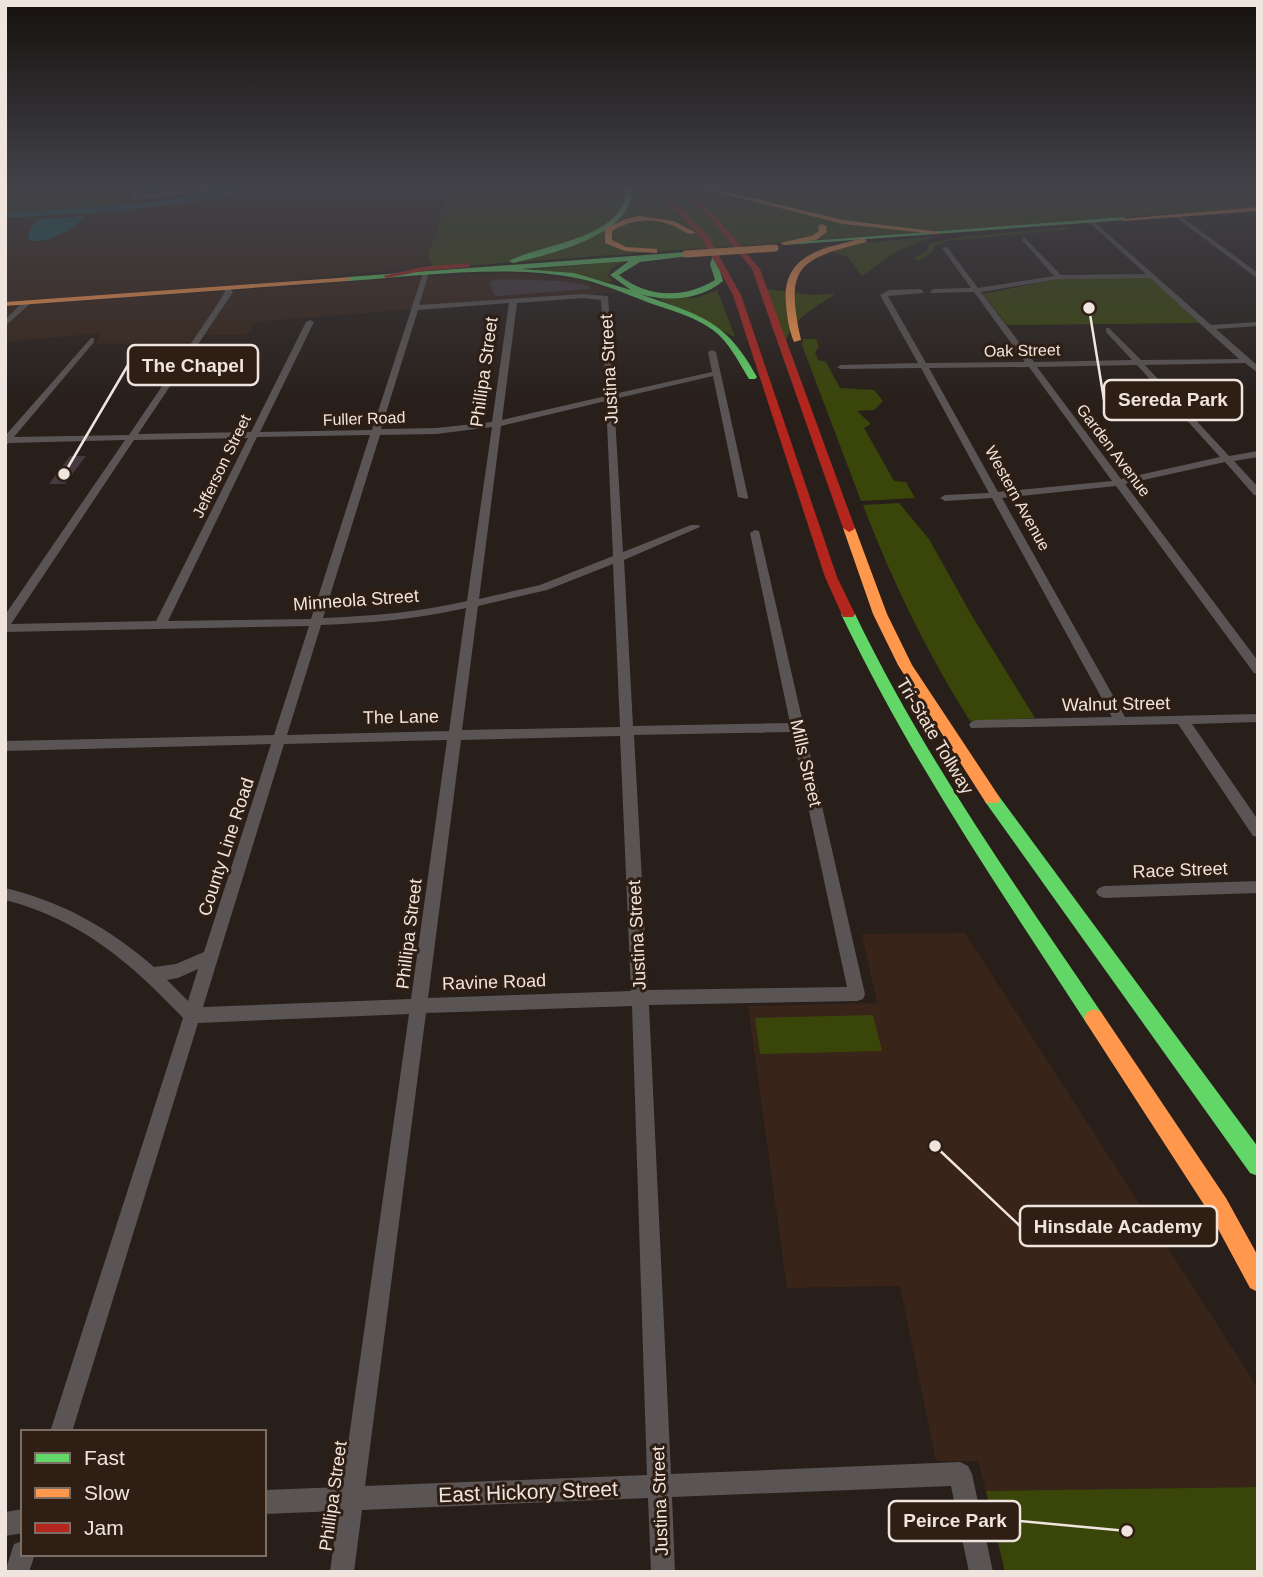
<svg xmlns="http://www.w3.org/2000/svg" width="1263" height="1577" viewBox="0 0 1263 1577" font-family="Helvetica,sans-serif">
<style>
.built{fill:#382418}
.green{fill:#3a450a}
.water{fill:#0f5e66}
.building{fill:#463940}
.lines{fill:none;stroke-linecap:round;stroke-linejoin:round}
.street{fill:#5a5554;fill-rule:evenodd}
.fast{fill:#63d668;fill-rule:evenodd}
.slow{fill:#ff974d;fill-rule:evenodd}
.jam{fill:#b3261e;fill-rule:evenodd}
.slow-bridge{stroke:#ff974d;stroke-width:7}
.labels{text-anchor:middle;stroke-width:6;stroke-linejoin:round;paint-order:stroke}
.far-street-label{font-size:16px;fill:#f0e5de;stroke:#2e1e14}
.street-label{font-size:18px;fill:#f0e5de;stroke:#2e1e14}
.near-street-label{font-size:21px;fill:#f0e5de;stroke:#2e1e14}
.leader{fill:none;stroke:#f0e5de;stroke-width:2.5}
.callout-dot{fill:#f0e5de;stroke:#2e1e14;stroke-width:2.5}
.callout{fill:#2e1e14;stroke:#f0e5de;stroke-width:2.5}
.callout-label{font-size:19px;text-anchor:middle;font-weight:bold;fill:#f0e5de}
</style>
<rect width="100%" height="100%" fill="#281f1a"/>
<g class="built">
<path d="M253 185H455L426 267 254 284 5 302V218L95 213 248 189Z"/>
<path d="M518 273 581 280 618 292 255 322 247 335H203L198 342 94 344 102 333 5 342V307L434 276Z"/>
<path d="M965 933 1258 1388V1487L986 1491 978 1461H936L900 1286 787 1288 748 1006 877 1003 862 934Z"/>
</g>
<g class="green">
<path d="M5 185H139L114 207 5 213Z"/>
<path d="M454 185H1258V207L436 268 432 266 428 256 442 217 438 213 445 209 447 197Z"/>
<path d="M1069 227 1071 229 947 241 934 246V250L919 261 913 258 928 250V244L963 237Z"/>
<path d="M932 237 897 251 862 276 848 257 817 247Z"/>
<path d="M625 261 611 269 608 276 613 281 610 282 528 270Z"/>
<path d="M1063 278H1150L1200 323 1007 325 983 294Z"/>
<path d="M767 289 813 295 835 294C817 307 792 318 786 341Z"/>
<path d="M717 290 735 337 655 297 695 298Z"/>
<path d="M803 339H816L819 347 815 352 818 360 826 362 840 388 874 390 883 401 874 410 857 411 871 424 864 428 894 481 906 482 915 498 861 501 802 345Z"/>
<path d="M899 503 929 539 972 616 1035 718 970 721C927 653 892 581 863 505Z"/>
<path d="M873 1015 882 1051 760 1054 755 1018Z"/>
<path d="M1258 1487V1572H1005L986 1491Z"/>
</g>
<g class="water">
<path d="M232 185H253L237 194 221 198 112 212 5 218V213L158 202 213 191Z"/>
<path d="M85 216C79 226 44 246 29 240L28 233 38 219Z"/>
</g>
<g class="building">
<path d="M496 279 561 281 590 286 589 289 500 296 494 295 489 282Z"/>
<path d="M70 456H86L65 484H49Z"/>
</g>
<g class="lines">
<g class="street">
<path d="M140 185H146L136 197 217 186 272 185 128 200Z"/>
<path d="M1174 214H1178L1258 273V279L1174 216Z"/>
<path d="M1092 220 1211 325 1258 322V326L1216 329 1258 366V373L1245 363 1145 365 1229 456 1258 451V457L1234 461 1258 487V496L1254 495 1225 462 1125 484 1258 661V674L1254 673 1116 486 1002 498 1125 717 1258 714V722L1192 724 1258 820V837L1253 836 1178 724 971 728 969 725 971 722 976 720 1112 717 992 498 945 501 940 498 945 495 989 493 921 368 841 369 837 367 841 365 918 363 880 295 889 290 921 289 924 293 888 296 926 363 1025 362 974 292 930 293 933 289 971 288 942 248 947 247 978 288 1054 276 1022 240 1024 237 1061 275 1146 274 1090 223ZM1150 278 1239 359 1141 360 1109 328H1106V332L1132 360 1034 362 981 292 1059 279ZM1137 365 1220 457 1121 479 1037 367ZM1029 367 1112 481 998 492 929 368Z"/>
<path d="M426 271 429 273 419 305 583 294 608 296 614 394 712 372 708 352 712 350 716 352 748 497 747 499 738 497 713 376 614 399 623 552 691 525H699L700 527 624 560 633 726 790 723 750 533 755 530 759 531 865 994 863 999 857 1001 649 1005 671 1474 960 1462 968 1466 972 1474 993 1572H969L951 1486 672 1497 675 1572H651L648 1498 362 1510 354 1572H330L338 1511 264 1514V1490L342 1487 409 1014 198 1023 72 1432H50L183 1018C131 963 80 919 5 900V888C63 902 109 928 154 967L176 964 204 952 271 744 5 751V741L274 735 309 626 5 632V615L125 440 9 443 5 445V436L91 338H94V342L14 437 129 435 215 308 225 292 224 288 228 286 233 292 138 434 251 432 306 322 310 320 314 322 260 432 372 430 423 273ZM583 298 601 300 606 396 502 420 517 303ZM509 303 492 422 436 428 381 429 418 310ZM606 401 613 556 540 585 479 599 501 426ZM492 427 467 601C420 612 372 616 323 618L380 435 436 434ZM370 435 311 619 168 621 257 437ZM248 438 156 621 11 624 134 440ZM613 564 620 727 462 730 478 606 547 590ZM466 608 449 731 287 735 321 625C370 623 418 619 466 608ZM792 732 847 987 648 990 634 735ZM620 736 631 991 428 998 461 740ZM447 740 411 999 203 1007 284 744ZM198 969 188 1001 167 980 178 978ZM632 1006 647 1475 365 1486 426 1013Z"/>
<path d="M24 301 31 303 5 326V320Z"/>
<path d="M1258 881V893L1104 898 1099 896 1096 892 1099 888 1104 886Z"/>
<path d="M23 1509V1533L5 1536V1512Z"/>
<path d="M23 1541V1554H35L29 1572H5L14 1544Z"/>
</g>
<g class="fast">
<path d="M625 185H631C640 234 548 255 513 263L509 261C540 244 633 238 625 185Z"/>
<path d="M1124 217 1126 220 786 245 782 243Z"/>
<path d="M686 252 689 256 640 262 619 275C647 298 684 299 715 280L710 264 713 256H719L718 264 723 281C700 300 668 302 640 294 698 315 725 318 757 377L755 379H749C740 364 732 348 719 335 699 317 672 311 647 302 624 293 601 283 576 278 509 264 417 276 348 281L344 279 348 277ZM629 261 610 275 631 290 574 273 521 269Z"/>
<path d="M848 610 855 614C923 755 1013 882 1101 1012L1104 1018 1101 1024 1094 1027 1087 1024C1000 890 910 759 841 614Z"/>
<path d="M992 793 998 795 1258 1147V1176L1250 1173 986 803 984 799 986 795Z"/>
</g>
<g class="slow">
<path d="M688 185H697L843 220 940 232 936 234 843 224Z"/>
<path d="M1258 207V211L1124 221 1121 219Z"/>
<path d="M639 216 674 221 696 233C687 236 680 228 671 225 650 217 630 220 612 231V240L626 247 657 249V253L625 251 605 243V228L626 219Z"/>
<path d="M822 224 826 226 827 232 816 240 784 245 780 243 811 236 819 231 818 226Z"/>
<path d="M864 238 867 242C797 259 785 267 801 340L794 342C789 330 787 317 786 304 781 253 825 248 864 238Z"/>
<path d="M351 277 348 281 5 306V302Z"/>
<path d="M849 524 855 528 887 614 912 665 998 795 1000 799 998 803H986L898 665 873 614 843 528Z"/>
<path d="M1094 1009 1101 1012 1226 1198 1258 1256V1292L1250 1288 1210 1214 1087 1024 1084 1018 1087 1012Z"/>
</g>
<g class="jam">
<path d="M645 185H651L676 204 708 236 741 295 837 577 855 614 853 617H843L825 577 733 295 702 239 672 206Z"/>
<path d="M671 185H677L714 215 760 269 855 528 853 530 849 532 843 528 752 269 710 217Z"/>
<path d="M468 263 471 267 422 271 387 278 383 276 422 267Z"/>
</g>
<path class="slow-bridge" d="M686 254 775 248"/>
</g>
<linearGradient id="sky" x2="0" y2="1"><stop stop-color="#16110e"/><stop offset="0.46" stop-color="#424249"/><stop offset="1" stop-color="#424249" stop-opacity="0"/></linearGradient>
<rect width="1263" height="405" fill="url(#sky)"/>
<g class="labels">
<g class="far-street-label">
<text transform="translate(1022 350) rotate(-1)" y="6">Oak Street</text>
<text transform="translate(364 418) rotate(-2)" y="6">Fuller Road</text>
<text transform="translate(1114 450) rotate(53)" y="6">Garden Avenue</text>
<text transform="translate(221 466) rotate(-64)" y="6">Jefferson Street</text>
<text transform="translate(1018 498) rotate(61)" y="6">Western Avenue</text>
</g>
<g class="street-label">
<text transform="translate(609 369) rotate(-93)" y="6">Justina Street</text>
<text transform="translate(484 372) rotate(-82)" y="6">Phillipa Street</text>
<text transform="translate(356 600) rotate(-4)" y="6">Minneola Street</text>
<text transform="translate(1116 704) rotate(-1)" y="6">Walnut Street</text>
<text transform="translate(401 717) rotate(-1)" y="6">The Lane</text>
<text transform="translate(935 736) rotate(59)" y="6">Tri-State Tollway</text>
<text transform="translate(806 763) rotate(77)" y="6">Mills Street</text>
<text transform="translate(226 847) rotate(-72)" y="6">County Line Road</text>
<text transform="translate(1180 870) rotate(-2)" y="6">Race Street</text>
<text transform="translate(409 934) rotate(-83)" y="6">Phillipa Street</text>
<text transform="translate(637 935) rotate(-93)" y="6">Justina Street</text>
<text transform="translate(494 982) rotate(-2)" y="6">Ravine Road</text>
<text transform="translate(333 1496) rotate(-82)" y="6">Phillipa Street</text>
<text transform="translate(660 1501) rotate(-92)" y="6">Justina Street</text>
</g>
<g class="near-street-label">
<text transform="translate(528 1492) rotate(-2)" y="7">East Hickory Street</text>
</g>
</g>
<path class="leader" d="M64 474L128 365M1089 308L1104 400M935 1146L1020 1226M1127 1531L1020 1521"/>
<g class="callout-dot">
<circle cx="64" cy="474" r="7"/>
<circle cx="1089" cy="308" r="7"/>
<circle cx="935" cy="1146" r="7"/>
<circle cx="1127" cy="1531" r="7"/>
</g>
<g class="callout">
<rect x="128" y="345" width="130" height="40" rx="7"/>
<rect x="1104" y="380" width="138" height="40" rx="7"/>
<rect x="1020" y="1206" width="197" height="40" rx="7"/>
<rect x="889" y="1501" width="131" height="40" rx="7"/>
</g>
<g class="callout-label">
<text x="193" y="372">The Chapel</text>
<text x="1173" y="406">Sereda Park</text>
<text x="1118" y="1233">Hinsdale Academy</text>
<text x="955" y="1527">Peirce Park</text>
</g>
<rect width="1263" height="1577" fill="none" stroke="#f0e5de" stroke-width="14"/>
<rect x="21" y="1430" width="245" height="126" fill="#2e1e14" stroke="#7c6e65" stroke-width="2"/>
<rect x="35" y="1453" width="35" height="10" fill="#63d668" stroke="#7c6e65" stroke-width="2"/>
<text x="84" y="1465" font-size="21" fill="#f0e5de">Fast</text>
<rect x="35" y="1488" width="35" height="10" fill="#ff974d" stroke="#7c6e65" stroke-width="2"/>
<text x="84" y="1500" font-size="21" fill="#f0e5de">Slow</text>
<rect x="35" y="1523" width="35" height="10" fill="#b3261e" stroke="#7c6e65" stroke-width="2"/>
<text x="84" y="1535" font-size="21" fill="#f0e5de">Jam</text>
</svg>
